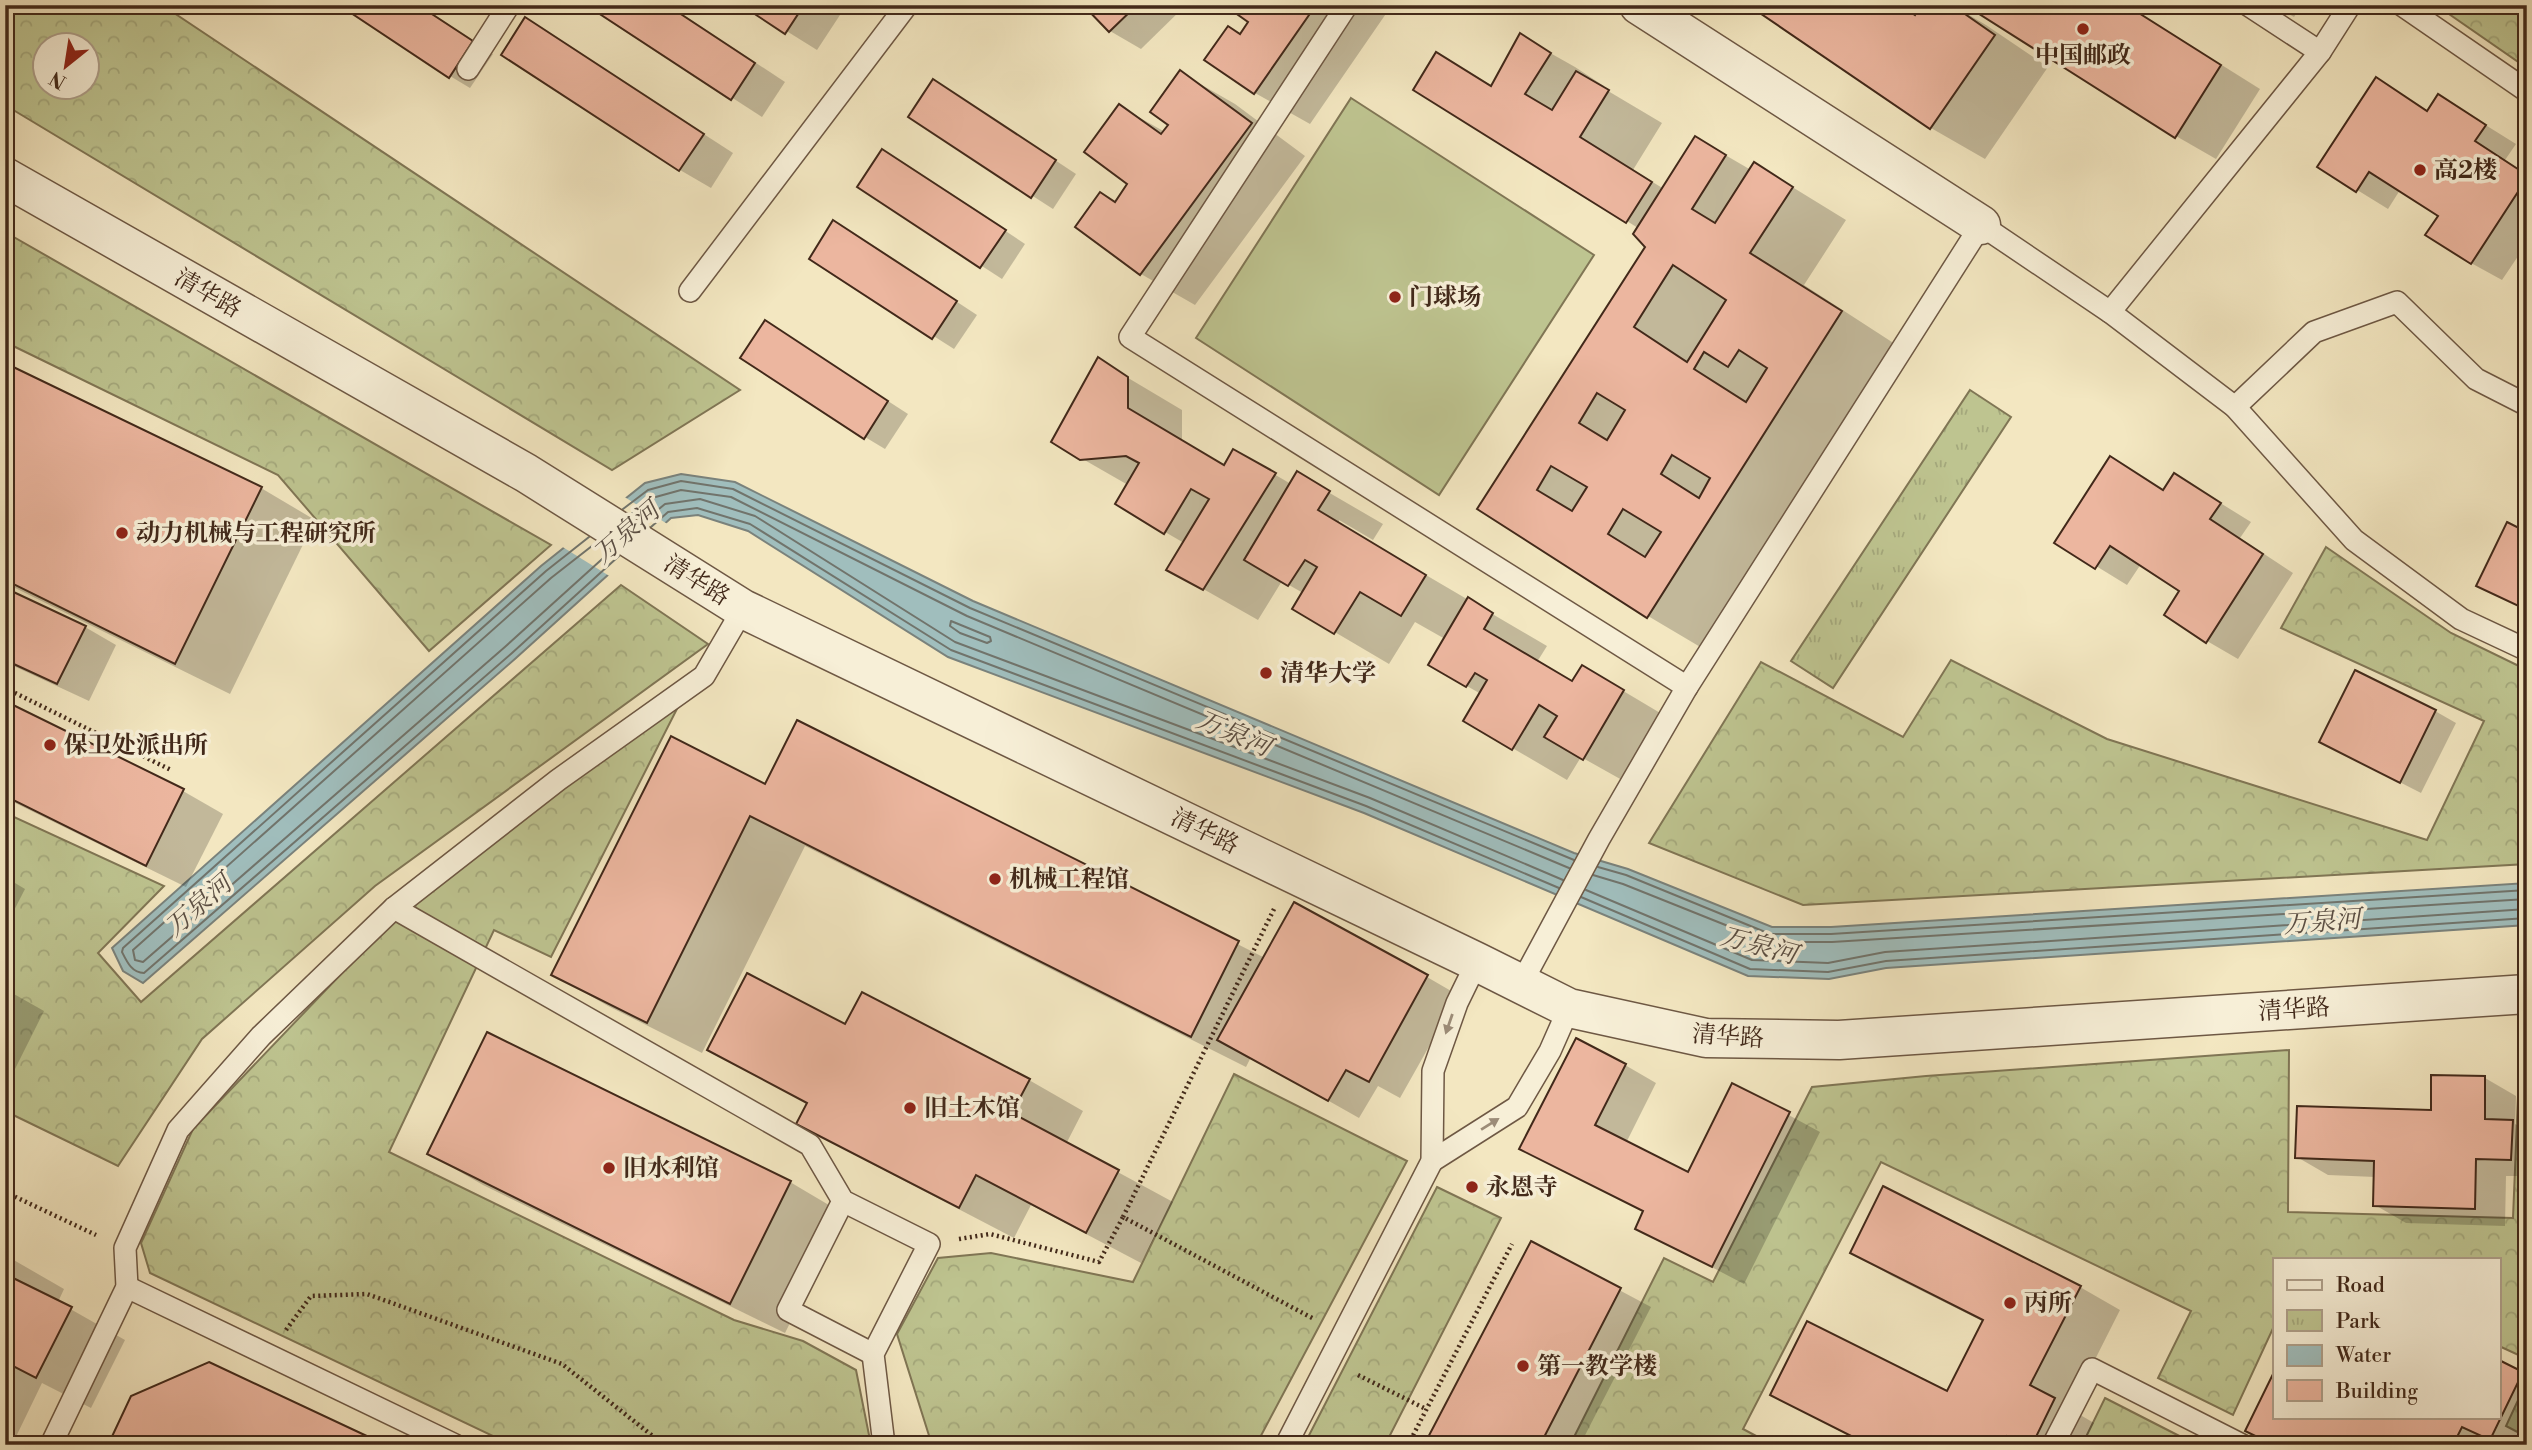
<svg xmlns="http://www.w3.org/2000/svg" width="2532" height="1450" viewBox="0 0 2532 1450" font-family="'Libre Bodoni','Noto Serif SC',serif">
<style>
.grass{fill:#bec490;stroke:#807655;stroke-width:2}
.forest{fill:url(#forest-crowns);stroke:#807655;stroke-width:2;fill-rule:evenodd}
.park{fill:url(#park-tufts);stroke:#807655;stroke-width:2}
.water{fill:#a0bebd;stroke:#7a827c;stroke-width:2}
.pier{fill:#f3e7c1}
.shadow{fill:#0003}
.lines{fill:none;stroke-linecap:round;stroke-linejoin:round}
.shore{stroke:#71746c;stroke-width:2}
.building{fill:#ecb69f;stroke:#42291a;stroke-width:2;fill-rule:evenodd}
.lane-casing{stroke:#6e5844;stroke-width:24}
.street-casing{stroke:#6e5844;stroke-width:41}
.path{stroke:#42291a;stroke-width:4.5;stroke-dasharray:2 3.5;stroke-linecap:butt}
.lane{stroke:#f7efd7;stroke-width:21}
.street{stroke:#f7efd7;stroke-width:38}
.oneway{fill:#9c8c78}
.poi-dot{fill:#8f2418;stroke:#f7efd7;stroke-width:2.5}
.labels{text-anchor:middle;stroke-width:7;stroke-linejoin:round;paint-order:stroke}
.poi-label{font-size:24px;font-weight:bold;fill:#42291a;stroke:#f7efd7;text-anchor:start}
.street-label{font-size:24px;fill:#42291a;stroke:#f7efd7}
.water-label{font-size:26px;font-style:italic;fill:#5a4e43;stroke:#f7efd7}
</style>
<defs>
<pattern id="forest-crowns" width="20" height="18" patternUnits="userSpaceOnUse" patternTransform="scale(1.75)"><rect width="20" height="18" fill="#bec490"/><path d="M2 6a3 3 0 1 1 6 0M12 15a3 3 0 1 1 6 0" fill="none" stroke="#a4a87c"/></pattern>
<pattern id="park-tufts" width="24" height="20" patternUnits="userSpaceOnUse" patternTransform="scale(1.75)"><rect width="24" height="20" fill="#bec490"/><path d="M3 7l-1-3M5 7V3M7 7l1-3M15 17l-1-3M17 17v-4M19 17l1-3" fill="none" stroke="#a4a87c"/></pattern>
</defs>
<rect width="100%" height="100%" fill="#f3e7c1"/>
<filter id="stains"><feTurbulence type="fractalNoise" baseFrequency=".00286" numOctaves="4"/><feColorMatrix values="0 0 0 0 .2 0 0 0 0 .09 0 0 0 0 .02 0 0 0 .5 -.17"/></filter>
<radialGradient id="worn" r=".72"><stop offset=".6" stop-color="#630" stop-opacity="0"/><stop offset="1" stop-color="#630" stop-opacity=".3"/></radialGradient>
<path class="grass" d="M1351 98 1594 255 1439 495 1196 338Z"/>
<g class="forest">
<path d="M5 5H162L740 390 612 470 5 105ZM46 46H88V88H46Z"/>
<path d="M2436 5H2527V68Z"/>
<path d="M5 232 551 545 429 651 278 475 5 342Z"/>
<path d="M2326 547 2451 633 2527 670V864L1803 905 1649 843 1761 662 1903 737 1951 660 2107 739 2427 840 2484 721 2281 628Z"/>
<path d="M621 585 708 644 375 886 202 1039 118 1166 5 1111V829L12 816 164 886 98 953 141 1002Z"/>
<path d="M684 695 551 957 494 930 389 1152 734 1320 803 1341 856 1370 871 1445H512L150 1273 141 1243 193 1129 386 927Z"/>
<path d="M2520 1048 2527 1049V1359L2499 1346V1259H2275V1324L2233 1415 2158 1378 2191 1311 1881 1162 1743 1429 1773 1445H1570L1664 1258 1713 1282 1812 1087 1926 1076 2289 1050 2288 1212 2513 1218Z"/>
<path d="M1234 1074 1407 1161 1256 1445H932L897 1334 938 1258 991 1253 1133 1282Z"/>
<path d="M1437 1187 1501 1218 1385 1445H1304Z"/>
<path d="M2527 1381V1437L2506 1426Z"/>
<path d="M2105 1398 2197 1445H2082Z"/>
</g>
<path class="park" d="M1970 390 2011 417 1833 688 1791 661Z"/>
<path class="water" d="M681 474 735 482 973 601 1574 853 1628 869 1772 927H1831L2527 883V925L1886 968 1829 979 1748 976 1364 813 948 657 748 531 698 515 671 518 516 658 143 983 123 971 112 948 541 566 645 483Z"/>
<path class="pier" d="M623 496 669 525 611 577 561 546Z"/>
<g class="shadow">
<path d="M417 5 493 54 470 88 450 76Z"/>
<path d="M589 5H668L785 82 762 117Z"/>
<path d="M745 5H825L840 15 817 50Z"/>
<path d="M1085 5H1186L1141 49 1110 31Z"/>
<path d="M1227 5H1392L1310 124 1255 93 1207 59 1241 35 1251 21Z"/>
<path d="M1751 5H1905L1918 14 1952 5 1986 25 2048 67 1985 159 1931 128Z"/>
<path d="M2126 5 2260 89 2216 159 2176 136Z"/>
<path d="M2273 5H2302L2294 17Z"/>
<path d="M526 19 733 153 711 188 680 170Z"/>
<path d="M1520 36 1575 67 1604 86 1603 88 1662 123 1633 170 1664 189 1696 138 1751 170 1755 164 1846 220 1804 285 1895 344 1702 648 1648 616 1480 509 1647 247 1638 228 1416 89 1437 54 1493 86Z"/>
<path d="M1181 73 1235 104 1305 156 1195 305 1141 274 1116 203 1130 184 1119 106 1165 132 1170 125Z"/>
<path d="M2376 80 2429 112 2439 96 2516 144 2505 160 2527 175V243L2502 280 2471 263 2440 216 2400 190 2388 209 2320 167Z"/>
<path d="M954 93 1076 174 1053 209 910 117Z"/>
<path d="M903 163 1025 244 1002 279 860 187Z"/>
<path d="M855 235 977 315 954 349 811 258Z"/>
<path d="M766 322 908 414 885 449 865 437Z"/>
<path d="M1098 360 1182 410V441L1225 466 1234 451 1291 484 1297 474 1383 524 1373 540 1339 520V524L1547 646 1537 662 1573 683 1583 667 1677 723 1638 789 1581 757 1567 780 1465 720 1481 694 1430 665 1445 639 1415 622 1389 664 1294 608 1303 593 1282 581 1258 620 1168 569 1184 543 1117 504 1128 485 1081 458Z"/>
<path d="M5 365 261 488 315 520 230 694 5 583Z"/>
<path d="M2175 475 2251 522 2240 538 2293 573 2238 659 2207 641 2182 591 2141 564 2127 585 2057 542 2164 491Z"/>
<path d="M5 590 85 627 116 645 89 701 5 662Z"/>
<path d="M5 703 183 791 223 814 186 887 5 798Z"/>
<path d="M2435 711 2456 723 2421 793 2321 742Z"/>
<path d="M798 722 1265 958 1427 977 1458 995 1400 1098 1378 1086 1359 1118 1251 1057 1246 1067 805 846 702 1053 608 1006 554 975 766 786Z"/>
<path d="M5 877 25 889 5 928Z"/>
<path d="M5 989 44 1011 11 1077 5 1074Z"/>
<path d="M846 1026 1029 1080 1083 1111 1066 1144 1173 1202 1141 1263 1031 1205 1014 1238 853 1154 799 1123 808 1104 709 1050Z"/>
<path d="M1625 1065 1656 1083 1626 1143 1688 1174 1733 1085 1820 1132 1744 1284 1637 1228 1645 1212 1522 1148Z"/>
<path d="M2485 1078 2516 1096 2515 1124 2527 1130V1176H2506L2505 1226 2406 1223 2375 1205V1177L2328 1175 2297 1157 2433 1112Z"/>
<path d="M429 1154 790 1182 844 1214 785 1333 483 1185Z"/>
<path d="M1531 1243 1651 1307 1580 1445H1426Z"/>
<path d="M1852 1253 2080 1287 2120 1310 2070 1409 2094 1423 2083 1445H1866L1772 1395 1948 1393 1984 1322 1892 1276Z"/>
<path d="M5 1255 64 1289 58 1302 125 1340 91 1408 42 1383 12 1445H5Z"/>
<path d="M2499 1362 2527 1376V1445H2273L2248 1430 2275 1417H2499Z"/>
</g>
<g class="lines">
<g class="shore">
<path d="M623 509 648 490 681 481 733 489 970 608 1574 860"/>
<path d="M631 514 652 498 681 490 731 497 967 616 1569 868"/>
<path d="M643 522 665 504 700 499 755 516 955 642 1370 798 1563 880"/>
<path d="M651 527 668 512 697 508 750 524 951 650 1366 806 1559 888"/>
<path d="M589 537 546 571 123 948 122 952C127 962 132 973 144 973L512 653 619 556"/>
<path d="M597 542 551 578 133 950 135 960 143 962 506 646 611 551"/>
<path d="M951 621 990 637 991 641 987 643 960 633 950 626Z"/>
<path d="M1598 867 1626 875 1770 934H1831L2527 890"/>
<path d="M1593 875 1623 884 1768 942H1832L2527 899"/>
<path d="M1586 890 1752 960 1828 963 1885 952 2527 909"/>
<path d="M1581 897 1750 969 1828 972 1886 961 2527 918"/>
</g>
</g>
<g class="building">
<path d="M339 5H418L473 41 449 78Z"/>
<path d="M586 5H667L755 63 731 100Z"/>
<path d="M741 5H804L785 34Z"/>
<path d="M1083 5H1137L1109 32Z"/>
<path d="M1224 5H1316L1254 94 1204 60 1228 26 1240 34 1248 22Z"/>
<path d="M1748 5H1900L1915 15 1921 5H1952L1995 35 1930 129Z"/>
<path d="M1965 5H2126L2221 65 2175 138Z"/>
<path d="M525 17 704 134 679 171 501 55Z"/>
<path d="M1520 33 1551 53 1525 94 1552 110 1576 71 1609 90 1580 137 1652 182 1626 223 1413 90 1436 52 1491 86Z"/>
<path d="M1180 70 1252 123 1140 275 1075 227 1100 192 1115 202 1127 184 1084 152 1119 104 1161 134 1168 125 1150 112Z"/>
<path d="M2376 77 2427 111 2438 94 2486 125 2475 141 2527 175V178L2471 264 2425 235 2438 216 2369 172 2356 192 2317 167Z"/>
<path d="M933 79 1056 160 1031 198 908 117Z"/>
<path d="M1695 136 1726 155 1692 209 1715 223 1754 162 1793 187 1750 253 1842 311 1647 618 1477 509 1645 247 1633 234ZM1673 265 1726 300 1687 362 1634 327ZM1739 350 1767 368 1746 402 1694 369 1704 352 1728 367ZM1597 393 1625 410 1607 440 1579 423ZM1672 455 1710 478 1699 498 1661 474ZM1551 466 1587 487 1572 511 1537 490ZM1623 509 1661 532 1645 557 1608 534Z"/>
<path d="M882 149 1006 230 980 268 857 187Z"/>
<path d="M833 220 957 301 932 339 809 259Z"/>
<path d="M765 320 888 401 864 439 740 358Z"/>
<path d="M1098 357 1128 377V408L1224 465 1233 449 1276 473 1203 590 1166 570 1209 499 1191 489 1164 534 1115 504 1139 463 1126 456 1080 460 1051 442Z"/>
<path d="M5 363 262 487 175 664 5 580Z"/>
<path d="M2110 456 2163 490 2174 473 2221 503 2210 519 2263 554 2206 643 2164 615 2179 591 2110 546 2095 569 2054 543Z"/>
<path d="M1297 471 1330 491 1318 510 1426 575 1401 616 1360 592 1334 634 1292 609 1317 567 1305 560 1288 586 1244 560Z"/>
<path d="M2507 522 2527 532V610L2476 586Z"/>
<path d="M5 588 86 626 57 684 5 660Z"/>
<path d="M1468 597 1493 613 1484 629 1572 681 1582 665 1624 690 1583 760 1544 737 1557 716 1539 705 1512 750 1463 721 1487 680 1475 673 1466 687 1428 665Z"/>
<path d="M2355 670 2436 710 2400 783 2319 742Z"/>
<path d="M5 701 184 789 146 866 5 796Z"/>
<path d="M797 720 1239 941 1191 1037 750 816 647 1023 551 975 671 736 765 784Z"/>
<path d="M1294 902 1428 975 1369 1082 1346 1070 1328 1101 1217 1040Z"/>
<path d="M747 973 845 1024 862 992 1030 1079 1012 1113 1119 1170 1086 1233 976 1175 959 1208 796 1124 807 1103 707 1050Z"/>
<path d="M487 1032 791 1181 730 1304 427 1154Z"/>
<path d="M1576 1038 1626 1064 1595 1125 1688 1172 1732 1083 1790 1112 1712 1267 1635 1229 1643 1211 1519 1149Z"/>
<path d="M2431 1075 2485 1076V1119L2513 1120 2511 1160 2476 1159 2475 1209 2373 1206 2374 1161 2295 1158 2297 1106 2431 1110Z"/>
<path d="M1883 1186 2081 1286 2030 1385 2055 1398 2032 1445H2024L2007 1436 2002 1445H1869L1770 1395 1807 1321 1947 1391 1983 1320 1850 1253Z"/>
<path d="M1531 1241 1621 1288 1540 1445H1424Z"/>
<path d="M5 1274 72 1307 36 1378 5 1362Z"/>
<path d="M2499 1360 2523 1372 2490 1440 2462 1427 2453 1445H2274L2245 1431 2275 1370V1417H2499Z"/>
<path d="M209 1362 386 1445H108L131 1396Z"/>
</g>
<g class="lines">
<g class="lane-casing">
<g id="lane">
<path d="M1347 5 1130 337 1687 687"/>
<path d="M2248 5 2320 52"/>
<path d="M2402 5 2527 91"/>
<path d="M468 69 509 5"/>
<path d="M690 291 907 5"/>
<path d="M2110 312 2235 407 2354 540 2461 619 2527 650"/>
<path d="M2235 407 2314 332 2397 302 2476 379 2527 405"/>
<path d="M394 908 810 1145 843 1201 929 1244 873 1354 884 1445"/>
<path d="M1521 984 1599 839 1687 687 1981 225 2110 312 2320 52 2350 5"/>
<path d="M1432 1161 1517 1107 1550 1051 1569 1008"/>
<path d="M843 1201 788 1310 873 1354"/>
<path d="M127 1287 455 1445"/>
<path d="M51 1445 127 1287 125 1248 178 1130 261 1036 394 908 558 780 704 676 743 609"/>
<path d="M1286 1445 1432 1161 1433 1071 1457 1003 1477 962"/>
<path d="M2053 1445 2092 1369 2242 1445"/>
</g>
</g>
<g class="street-casing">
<g id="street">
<path d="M1639 5 1981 225"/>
<path d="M5 177 526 473 743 609 1477 962 1569 1008 1706 1038 1839 1040 2527 994"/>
</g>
</g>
<g class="path">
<path d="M5 688 171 770"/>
<path d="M1274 909 1123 1217 1314 1319"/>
<path d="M5 1192 96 1235"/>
<path d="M959 1239 990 1234 1099 1262 1123 1217"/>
<path d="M286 1330 311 1296 367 1294 562 1364 659 1441 670 1445"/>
<path d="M1358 1375 1426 1409"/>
<path d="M1408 1445 1512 1244"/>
</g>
<use href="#lane" class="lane"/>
<use href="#street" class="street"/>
</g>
<defs><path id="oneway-solid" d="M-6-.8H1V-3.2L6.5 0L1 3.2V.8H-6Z" transform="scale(1.75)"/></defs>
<g class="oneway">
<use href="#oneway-solid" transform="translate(1449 1024) rotate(109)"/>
<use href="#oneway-solid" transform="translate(1490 1124) rotate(-32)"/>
</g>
<g class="poi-dot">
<circle cx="2083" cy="29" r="7"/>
<circle cx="2420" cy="170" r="7"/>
<circle cx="1395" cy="297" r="7"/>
<circle cx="122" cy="533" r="7"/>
<circle cx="1266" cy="673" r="7"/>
<circle cx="50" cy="745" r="7"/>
<circle cx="995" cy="879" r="7"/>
<circle cx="910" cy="1108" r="7"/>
<circle cx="609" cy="1168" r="7"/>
<circle cx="1472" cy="1187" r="7"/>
<circle cx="2010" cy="1303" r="7"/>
<circle cx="1523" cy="1366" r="7"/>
</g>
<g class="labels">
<g class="poi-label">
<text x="2083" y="63" text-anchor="middle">中国邮政</text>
<text x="2434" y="178">高2楼</text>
<text x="1409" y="305">门球场</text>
<text x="136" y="541">动力机械与工程研究所</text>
<text x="1280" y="681">清华大学</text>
<text x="64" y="753">保卫处派出所</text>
<text x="1009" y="887">机械工程馆</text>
<text x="924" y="1116">旧土木馆</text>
<text x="623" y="1176">旧水利馆</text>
<text x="1486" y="1195">永恩寺</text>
<text x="2024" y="1311">丙所</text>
<text x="1537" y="1374">第一教学楼</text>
</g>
<g class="street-label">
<text transform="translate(208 293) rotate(30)" y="8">清华路</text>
<text transform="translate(697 580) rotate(32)" y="8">清华路</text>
<text transform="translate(1205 831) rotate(26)" y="8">清华路</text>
<text transform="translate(2294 1009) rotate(-4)" y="8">清华路</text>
<text transform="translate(1728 1036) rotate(4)" y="8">清华路</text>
</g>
<g class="water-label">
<text transform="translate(626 532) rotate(-41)" y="9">万泉河</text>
<text transform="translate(1234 733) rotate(23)" y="9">万泉河</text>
<text transform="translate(198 905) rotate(-41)" y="9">万泉河</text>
<text transform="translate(2322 921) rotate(-4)" y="9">万泉河</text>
<text transform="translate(1759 945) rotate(15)" y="9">万泉河</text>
</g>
</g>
<rect width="2532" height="1450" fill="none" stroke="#f3e7c1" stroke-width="28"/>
<rect x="7" y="7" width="2518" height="1436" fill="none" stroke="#42291a" stroke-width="3.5"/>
<rect x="14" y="14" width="2504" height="1422" fill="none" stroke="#42291a" stroke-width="2"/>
<rect x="2273" y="1258" width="228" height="161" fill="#f7efd7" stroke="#afa08b" stroke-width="2"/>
<rect x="2287" y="1280" width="35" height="10" fill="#f7efd7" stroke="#afa08b" stroke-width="2"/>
<text x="2336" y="1292" font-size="21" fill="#42291a">Road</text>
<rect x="2287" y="1310" width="35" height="21" fill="url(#park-tufts)" stroke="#afa08b" stroke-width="2"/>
<text x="2336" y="1328" font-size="21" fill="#42291a">Park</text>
<rect x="2287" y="1345" width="35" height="21" fill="#a0bebd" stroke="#afa08b" stroke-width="2"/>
<text x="2336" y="1362" font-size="21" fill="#42291a">Water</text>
<rect x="2287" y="1380" width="35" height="21" fill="#ecb69f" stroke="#afa08b" stroke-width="2"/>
<text x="2336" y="1398" font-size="21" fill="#42291a">Building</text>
<g transform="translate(66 66) rotate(210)"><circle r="33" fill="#f7efd7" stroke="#afa08b" stroke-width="2"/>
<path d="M0-5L12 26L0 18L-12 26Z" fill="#8f2418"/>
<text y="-10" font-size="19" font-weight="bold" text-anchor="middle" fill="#42291a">N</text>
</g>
<rect width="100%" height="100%" filter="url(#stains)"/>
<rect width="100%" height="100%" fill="url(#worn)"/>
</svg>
